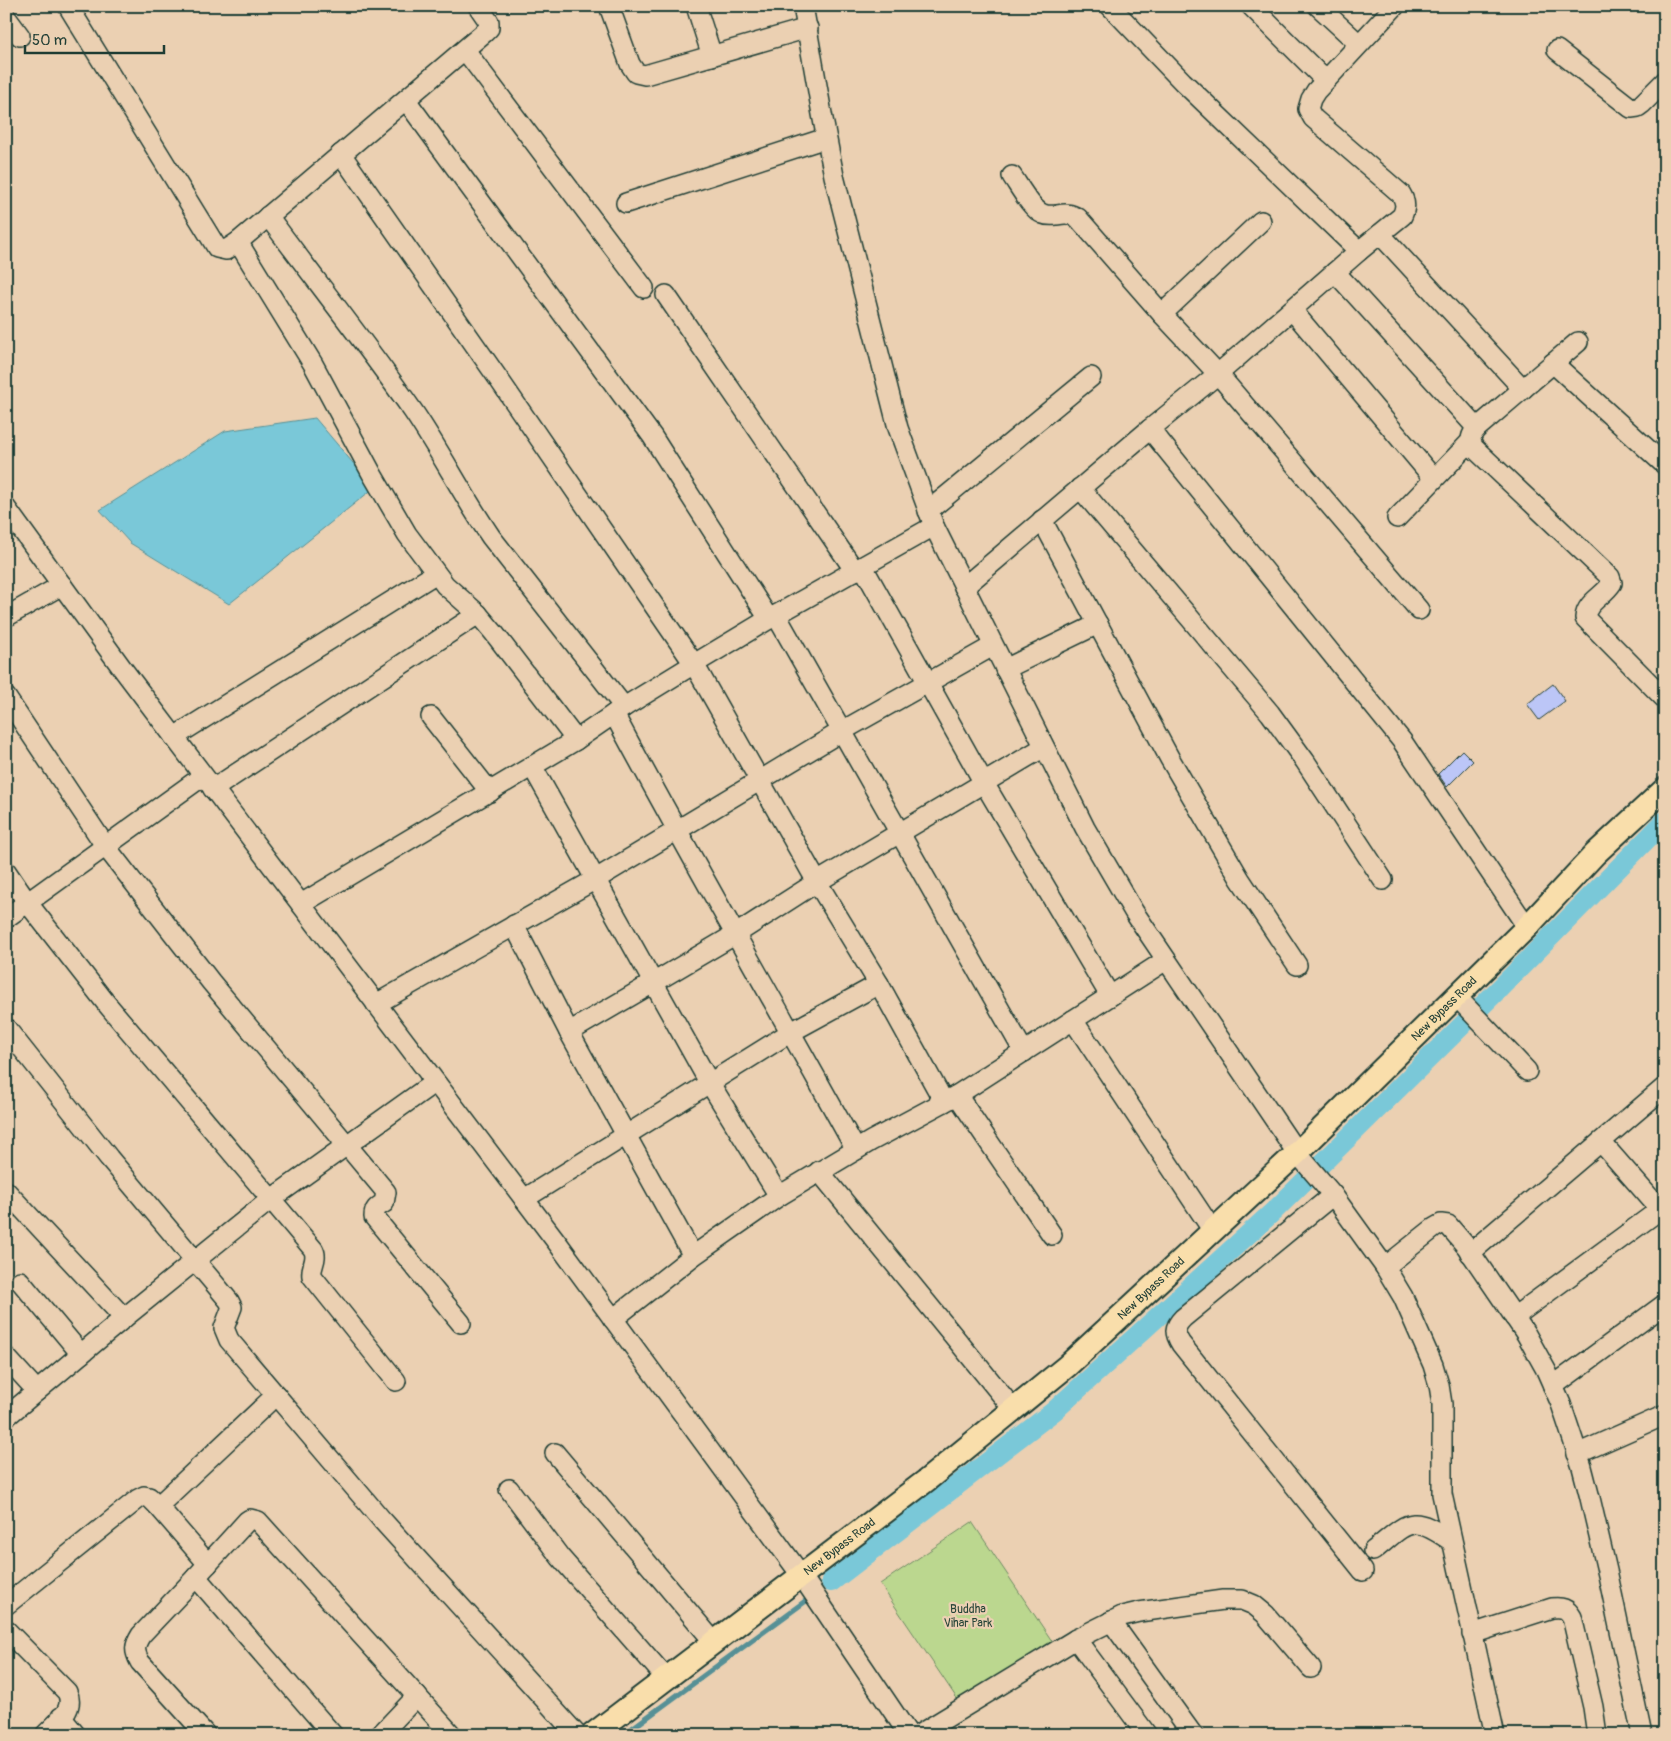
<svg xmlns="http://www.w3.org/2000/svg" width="1671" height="1741" viewBox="0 0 1671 1741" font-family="Pangolin,sans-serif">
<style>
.green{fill:#bbd78f;stroke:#6d8a62}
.water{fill:#7ac8d8;stroke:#569096}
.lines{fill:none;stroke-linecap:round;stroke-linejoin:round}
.stream{stroke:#569096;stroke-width:5.5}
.canal{stroke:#7ac8d8;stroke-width:20}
.building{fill:#bcc6f7;stroke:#1f3d34}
.minor-casing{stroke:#1f3d34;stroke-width:22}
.major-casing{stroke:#1f3d34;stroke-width:26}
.minor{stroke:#ebd0b2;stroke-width:19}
.major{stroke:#f9deab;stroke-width:22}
.labels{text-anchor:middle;stroke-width:4.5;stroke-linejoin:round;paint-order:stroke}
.street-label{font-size:12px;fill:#1f3d34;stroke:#ebd0b2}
.park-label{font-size:12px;fill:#274539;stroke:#ebd0b2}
</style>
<rect width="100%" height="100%" fill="#ebd0b2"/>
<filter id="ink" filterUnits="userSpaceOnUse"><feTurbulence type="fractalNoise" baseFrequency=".02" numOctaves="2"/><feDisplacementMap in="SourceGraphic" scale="10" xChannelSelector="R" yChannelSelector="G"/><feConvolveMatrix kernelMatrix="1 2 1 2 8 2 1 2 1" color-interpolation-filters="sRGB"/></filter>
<g filter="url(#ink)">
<path class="green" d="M972 1522 1056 1647 964 1709 880 1584Z"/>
<path class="water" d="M315 418 374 488 229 604 130 543 100 510 225 431Z"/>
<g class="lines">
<path class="stream" d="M623 1735 807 1600"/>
<path class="canal" d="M831 1582 1054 1411 1275 1210 1500 988 1665 821"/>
</g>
<g class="building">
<path d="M1553 684 1565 701 1539 720 1527 704Z"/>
<path d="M1462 750 1473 761 1447 787 1438 774Z"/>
</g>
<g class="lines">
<g class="minor-casing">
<g id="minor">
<path d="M68 6 217 248 226 250 238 242 485 32 489 28V22L478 6"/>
<path d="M609 6 630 64 636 73 645 75 808 28"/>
<path d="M696 6 712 56"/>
<path d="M803 6 822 114 834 176 898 428 934 526 1085 828 1134 912 1297 1153 1333 1195 1385 1267 1403 1297 1433 1365 1439 1385 1442 1404V1494L1495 1735"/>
<path d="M1110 6 1183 82 1359 251"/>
<path d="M1251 6 1325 80"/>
<path d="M1318 6 1359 44"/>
<path d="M6 17 20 36"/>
<path d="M465 50 644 288"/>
<path d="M1557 50 1631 108 1638 107 1642 104 1665 81"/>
<path d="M406 100 652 436 769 619"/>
<path d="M341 154 500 381 694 664 817 882 879 984 944 1102"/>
<path d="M1012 176C1019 186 1032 210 1043 214 1055 219 1064 209 1078 218L1162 314 1218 374 1419 610"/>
<path d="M626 203 826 138"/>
<path d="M268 216C316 281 367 345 413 411 441 452 463 496 491 537L624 707"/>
<path d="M1380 234 1523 389"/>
<path d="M238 242 313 364 372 474 407 534 445 585 478 614 494 633 576 740"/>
<path d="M1335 272 1477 428"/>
<path d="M666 295 855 571"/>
<path d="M1292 310 1434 479"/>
<path d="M1162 314 1261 221"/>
<path d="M1578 342 1477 428C1471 435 1469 439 1474 448L1610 577 1612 583C1604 596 1586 602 1585 618L1665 699"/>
<path d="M1553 363 1665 465"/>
<path d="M1150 429 1402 741 1527 927"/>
<path d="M1080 488 1270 713 1305 761 1383 880"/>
<path d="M6 508 122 668 559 1245 801 1575 909 1735"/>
<path d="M928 511 1091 377"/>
<path d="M1397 518 1470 442"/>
<path d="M1042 520 1170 759 1240 879 1297 965"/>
<path d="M863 567 984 783 1110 996"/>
<path d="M964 587 1150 429 1218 374 1359 251 1402 216C1406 208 1406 202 1401 194L1313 118 1308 109 1311 99 1316 91 1395 6"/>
<path d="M776 615 1024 1052"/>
<path d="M6 617 62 585"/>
<path d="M1005 669 1098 624"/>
<path d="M6 697 106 847 211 982 386 1192 384 1203C377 1207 374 1209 374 1217L461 1323"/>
<path d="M614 714C692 861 776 1004 856 1150"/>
<path d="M431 717 490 792"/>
<path d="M174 737 435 574"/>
<path d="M532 766 709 1082 779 1196"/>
<path d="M213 789 478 614"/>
<path d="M6 871 27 902 106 1003 313 1249C319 1259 310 1266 312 1276L396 1381"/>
<path d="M301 904 576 740 624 707 694 664 769 619 934 526"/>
<path d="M6 918 203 776"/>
<path d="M514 925 569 1032 693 1256"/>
<path d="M1456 996 1527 1071"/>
<path d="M376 1004 596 879 842 731 993 646"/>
<path d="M1073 1020 1213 1231"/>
<path d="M6 1028 109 1158 229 1301 232 1307 224 1328 229 1340 382 1520 577 1735"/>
<path d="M569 1032 653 983 736 934 817 882 1044 747"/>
<path d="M957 1095 1052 1235"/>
<path d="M1601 1142 1665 1215"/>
<path d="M819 1171 1014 1410"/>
<path d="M6 1191 124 1318"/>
<path d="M1333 1195 1183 1318C1174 1327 1174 1333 1181 1344L1363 1571"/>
<path d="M524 1199 791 1032 879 984"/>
<path d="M1470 1253 1665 1087"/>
<path d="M1385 1267 1434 1228 1441 1224 1448 1225 1466 1246 1526 1334 1546 1370 1561 1404 1582 1467 1590 1498 1608 1575 1642 1735"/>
<path d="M20 1281 81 1354"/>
<path d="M1514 1317 1665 1206"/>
<path d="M613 1319 693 1256 779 1196 871 1141 957 1095 1166 960"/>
<path d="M6 1357 37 1391"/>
<path d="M1553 1386 1665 1304"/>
<path d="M6 1417 124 1318 270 1200 435 1082"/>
<path d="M555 1453 714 1642"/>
<path d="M1577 1454 1665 1415"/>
<path d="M509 1489 560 1557 666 1678"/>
<path d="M158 1506 276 1395"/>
<path d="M1373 1551C1409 1522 1410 1513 1451 1541"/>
<path d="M196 1577 333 1735"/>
<path d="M6 1605 138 1499 144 1496 149 1497 158 1506 208 1564"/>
<path d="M1111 1621 1193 1735"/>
<path d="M6 1630 67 1692C76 1710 57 1722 45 1735"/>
<path d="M1472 1634 1552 1608C1562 1607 1567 1608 1572 1617L1593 1707 1597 1735"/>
<path d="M1076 1639 1147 1735"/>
<path d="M61 1717 76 1735"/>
<path d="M206 1735 140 1662C134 1651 134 1646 141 1635L196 1577 247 1521 250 1519 258 1521 452 1735"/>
<path d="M380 1735 417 1696"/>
<path d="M918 1735 1076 1639 1122 1616 1139 1612 1223 1600H1242L1254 1605 1265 1614 1311 1668"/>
</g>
</g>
<g class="major-casing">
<g id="major">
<path id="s1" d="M592 1735 927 1480 1067 1366 1297 1153 1527 927 1595 854 1665 789"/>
</g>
</g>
<use href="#minor" class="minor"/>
<use href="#major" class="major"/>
</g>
</g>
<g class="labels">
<g class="street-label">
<text dy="4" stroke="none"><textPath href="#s1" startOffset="1121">New Bypass Road</textPath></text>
<text dy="4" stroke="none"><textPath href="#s1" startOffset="716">New Bypass Road</textPath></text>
<text dy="4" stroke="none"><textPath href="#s1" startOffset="311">New Bypass Road</textPath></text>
</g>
<g class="park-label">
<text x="968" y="1613">Buddha<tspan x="968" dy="14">Vihar Park</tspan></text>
</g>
</g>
<rect width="1671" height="1741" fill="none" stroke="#ebd0b2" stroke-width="25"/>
<rect x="12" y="12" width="1646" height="1716" fill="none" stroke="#1f3d34" stroke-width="2" filter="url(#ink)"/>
<path d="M25 45v8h139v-8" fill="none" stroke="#1f3d34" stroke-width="2.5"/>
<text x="32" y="45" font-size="15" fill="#1f3d34" stroke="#ebd0b2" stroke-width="4" paint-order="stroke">50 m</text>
</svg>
